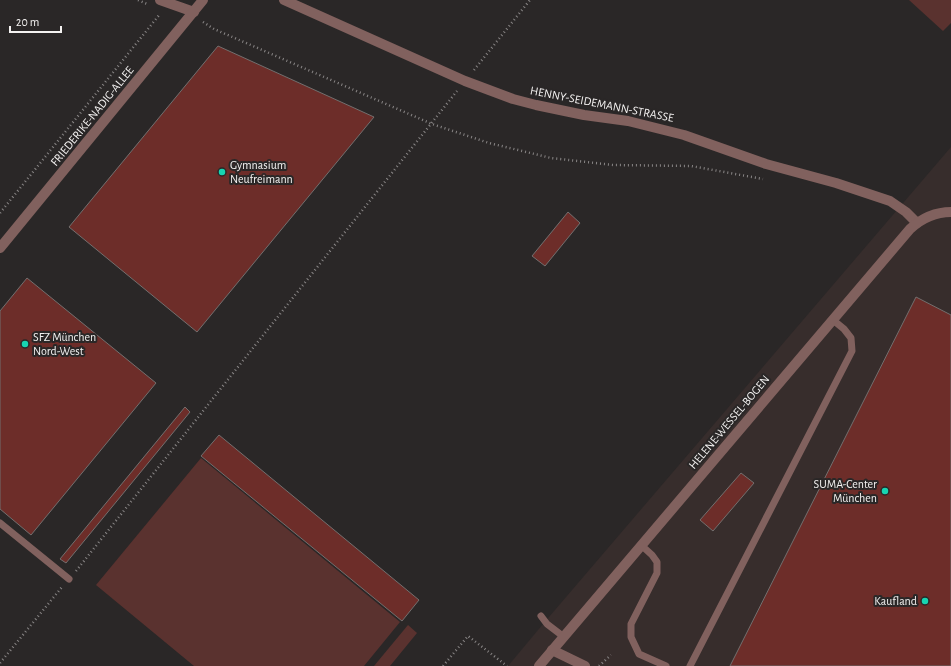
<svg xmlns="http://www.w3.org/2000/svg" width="951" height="666" viewBox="0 0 951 666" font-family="'Alegreya Sans',sans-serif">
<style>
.built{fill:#372d2c}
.green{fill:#5a322f}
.building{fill:#6d2d29;stroke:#736f6e}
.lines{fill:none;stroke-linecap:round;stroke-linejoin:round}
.path{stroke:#8a8787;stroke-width:2.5;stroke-dasharray:1 3;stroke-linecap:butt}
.lane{stroke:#81615e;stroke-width:7}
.street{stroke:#81615e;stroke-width:10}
.poi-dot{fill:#17d5b2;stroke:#2a2727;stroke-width:1.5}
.labels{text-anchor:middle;stroke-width:4;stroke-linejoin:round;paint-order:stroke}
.street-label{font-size:12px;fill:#f4f2f1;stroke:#2a2727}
.poi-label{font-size:12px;fill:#f4f2f1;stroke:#2a2727;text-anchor:start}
</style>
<rect width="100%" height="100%" fill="#2a2727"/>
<path class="built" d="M951 147V666H508L543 624Z"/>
<g class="green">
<path d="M909 0H951V23L943 31Z"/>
<path d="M201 458 400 622 364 666H194L96 585Z"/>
<path d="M408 625 417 633 390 666H374Z"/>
</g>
<g class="building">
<path d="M218 46 374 117 197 332 69 227Z"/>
<path d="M568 212 580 223 545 266 532 256Z"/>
<path d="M27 278 156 383 31 535 0 509V311Z"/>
<path d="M916 297 951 315V666H730Z"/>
<path d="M185 407 190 412 66 563 60 559Z"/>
<path d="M219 435 419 600 402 621 201 456Z"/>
<path d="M741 473 754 483 713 531 700 520Z"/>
</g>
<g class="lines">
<g class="path">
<path d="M138 0 147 4"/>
<path d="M203 22 214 29 432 124 489 143 551 158 613 165 691 166 763 179"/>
<path d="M474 70 530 0"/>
<path d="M0 213 160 14"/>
<path d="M76 571 457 91"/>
<path d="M0 663 62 587"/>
<path d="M443 666 468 636 507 666"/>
<path d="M599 666 611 655"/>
</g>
<g class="lane">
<path d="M0 523 69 579"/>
<path d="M641 545 652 555 657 562V573L631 624V637L639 654 666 666"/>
<path d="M541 616 547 624 564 637"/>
<path d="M690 666 852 351 851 338 844 329 833 320"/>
</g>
<g class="street">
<path d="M160 0 194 12"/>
<path d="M284 0 465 81 513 99 536 105 584 115 628 121 684 135 766 164 836 183 890 201 906 212 917 223"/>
<path d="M0 248 203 0"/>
<path d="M552 650 585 666"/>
<path d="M539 666 910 229C922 218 935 212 951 212"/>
</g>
</g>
<g class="poi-dot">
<circle cx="222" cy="172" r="4"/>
<circle cx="25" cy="344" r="4"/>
<circle cx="885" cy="491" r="4"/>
<circle cx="925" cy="601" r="4"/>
</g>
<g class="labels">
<g class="street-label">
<text transform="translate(602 104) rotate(11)" y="4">HENNY-SEIDEMANN-STRASSE</text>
<text transform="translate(92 116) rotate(-51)" y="4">FRIEDERIKE-NADIG-ALLEE</text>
<text transform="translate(729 422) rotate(-50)" y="4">HELENE-WESSEL-BOGEN</text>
</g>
<g class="poi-label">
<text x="230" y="169">Gymnasium<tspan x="230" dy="14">Neufreimann</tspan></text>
<text x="33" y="341">SFZ München<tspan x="33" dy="14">Nord-West</tspan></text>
<text x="877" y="488" text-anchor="end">SUMA-Center<tspan x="877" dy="14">München</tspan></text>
<text x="917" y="605" text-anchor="end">Kaufland</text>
</g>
</g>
<path d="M10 26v6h51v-6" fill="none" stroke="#f4f2f1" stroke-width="2"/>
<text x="16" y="26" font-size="12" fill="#f4f2f1" stroke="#2a2727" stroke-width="3" paint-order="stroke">20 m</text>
</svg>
